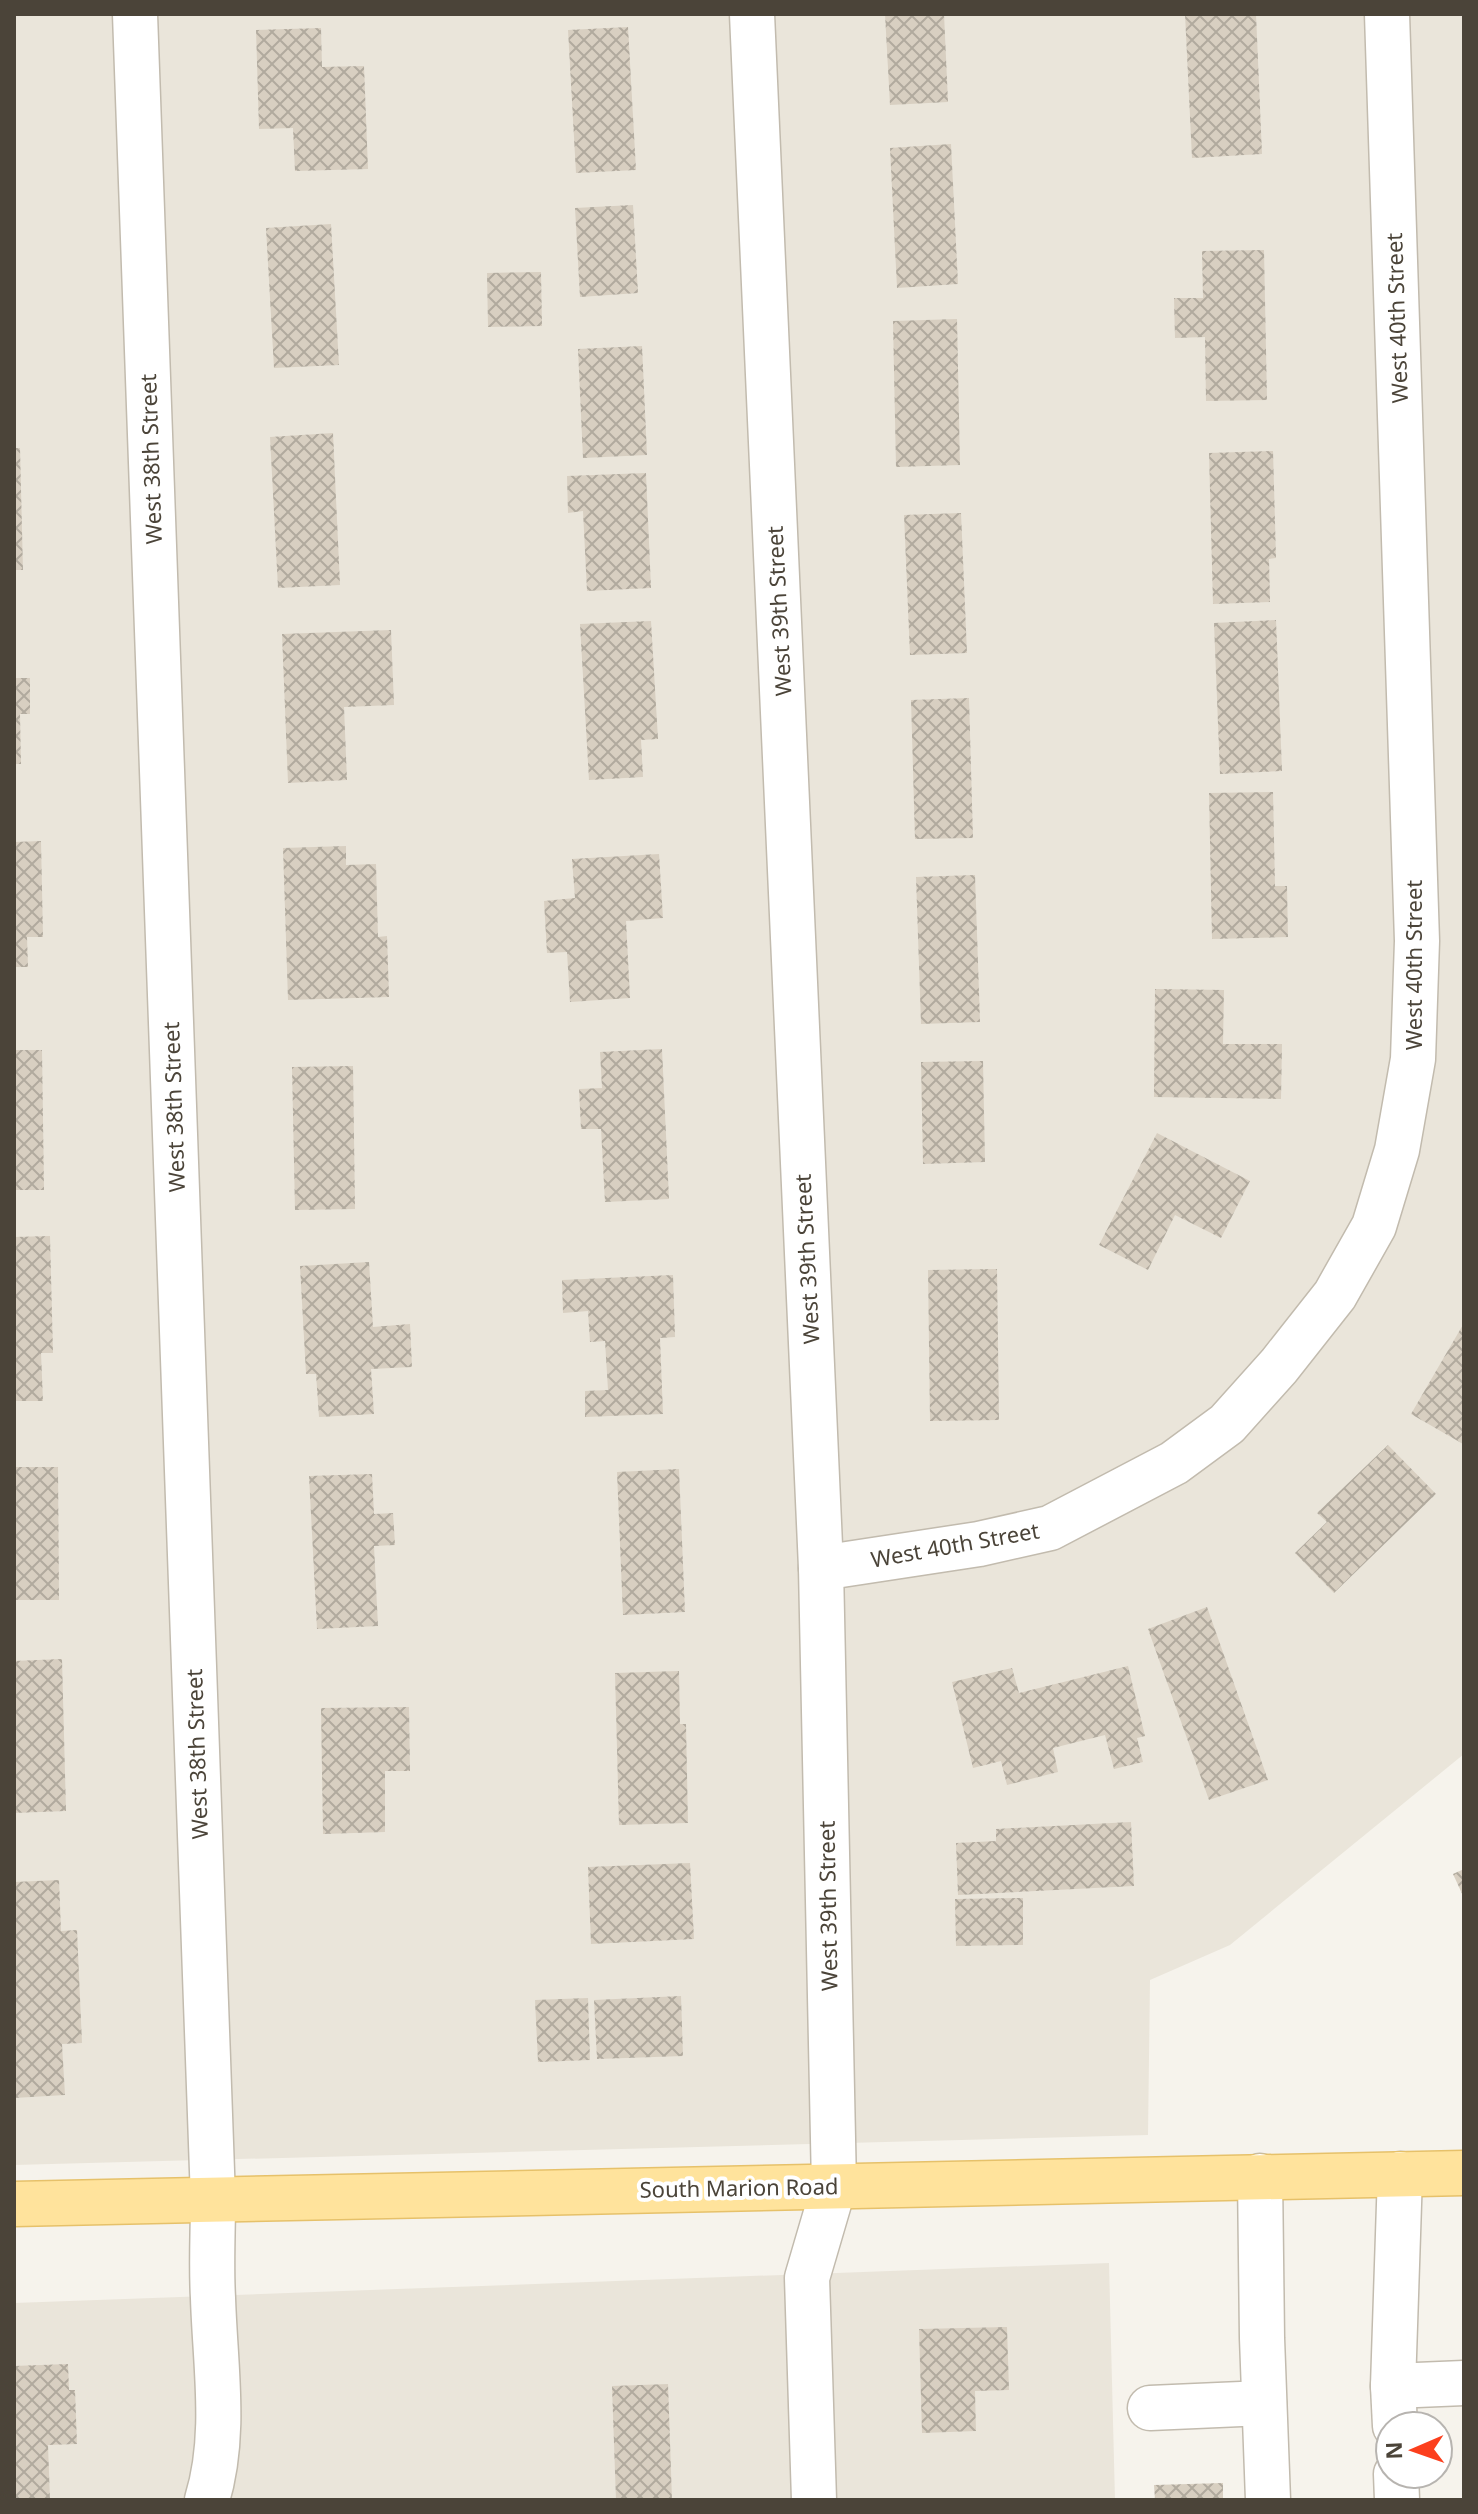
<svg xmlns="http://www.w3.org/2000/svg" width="1478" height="2514" viewBox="0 0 1478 2514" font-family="'Noto Sans',sans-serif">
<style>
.residential{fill:#eae5da}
.building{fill:url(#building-cross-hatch)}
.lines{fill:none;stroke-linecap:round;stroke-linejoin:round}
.minor-casing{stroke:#c2bbae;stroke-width:47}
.major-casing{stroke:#e6c16a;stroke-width:47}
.minor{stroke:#fff;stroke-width:44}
.major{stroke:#ffe39c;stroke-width:44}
.labels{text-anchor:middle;stroke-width:8;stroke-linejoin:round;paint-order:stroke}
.street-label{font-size:22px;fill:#4b4439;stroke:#fff}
</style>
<defs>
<pattern id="building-cross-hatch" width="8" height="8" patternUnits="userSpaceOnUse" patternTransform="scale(2)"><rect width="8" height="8" fill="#d8cfc1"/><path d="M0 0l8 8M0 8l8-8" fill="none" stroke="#b1aa9e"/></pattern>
</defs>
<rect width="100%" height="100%" fill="#f6f3ec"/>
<g class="residential">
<path d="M14 14H1464V1754L1230 1945 1150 1980 1148 2135 14 2165Z"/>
<path d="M1109 2263 1115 2500H14V2303Z"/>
</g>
<g class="building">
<path d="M885 14H944L948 102 890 105Z"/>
<path d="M1185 14H1256L1262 154 1192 158Z"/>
<path d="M628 27 636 170 576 173 568 30Z"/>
<path d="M321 28 322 67 364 66 368 169 295 171 293 128 259 129 256 30Z"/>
<path d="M951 144 958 284 897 288 890 148Z"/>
<path d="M633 205 638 293 580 297 575 208Z"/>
<path d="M331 224 339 365 274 368 266 228Z"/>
<path d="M1264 250 1267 400 1206 401 1205 337 1175 338 1174 298H1203L1202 251Z"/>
<path d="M541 272 542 326 488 327 487 273Z"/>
<path d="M957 319 960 465 896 467 893 321Z"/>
<path d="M642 346 647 455 583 458 578 349Z"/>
<path d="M333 433 340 585 278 588 270 437Z"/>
<path d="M14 448H20L23 570H14Z"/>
<path d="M1273 451 1276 558 1269 559 1270 602 1213 604 1209 453Z"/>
<path d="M646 473 651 588 587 591 583 511 568 513 567 476Z"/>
<path d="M961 513 967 653 910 655 904 515Z"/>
<path d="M1276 620 1282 771 1220 774 1214 623Z"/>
<path d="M651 621 658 739 641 740 643 777 589 780 580 624Z"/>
<path d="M391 630 394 705 344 707 347 780 288 783 282 634Z"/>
<path d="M14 678H30V714H20L21 764H14Z"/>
<path d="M969 698 973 838 915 839 911 700Z"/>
<path d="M1273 792 1275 886H1287L1288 937 1212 939 1209 793Z"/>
<path d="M41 841 43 937H27L28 967H14V842Z"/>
<path d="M346 846V865L376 864 378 937 387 936 389 997 288 1000 283 848Z"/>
<path d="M659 854 663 918 626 921 630 998 570 1002 567 952 547 953 544 901 575 898 572 859Z"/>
<path d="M975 875 980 1022 921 1024 916 877Z"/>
<path d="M1155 989 1224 990 1223 1044H1282L1281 1099 1154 1097Z"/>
<path d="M662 1049 669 1199 605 1202 601 1129H581L579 1089 602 1088 600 1052Z"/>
<path d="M14 1050H42L44 1190H14Z"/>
<path d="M983 1061 985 1162 923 1164 921 1062Z"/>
<path d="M353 1066 355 1209 295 1210 292 1067Z"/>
<path d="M1157 1133 1250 1181 1221 1238 1175 1215 1148 1270 1099 1245Z"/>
<path d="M50 1236 53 1353H41L43 1401H14V1237Z"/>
<path d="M369 1262 373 1327 410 1324 412 1367 371 1369 374 1414 319 1417 316 1374H306L300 1266Z"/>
<path d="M997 1269 999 1420 930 1421 928 1270Z"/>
<path d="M673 1275 675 1337 660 1338 663 1414 585 1417V1391L608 1390 605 1341 590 1342 588 1311 563 1313 562 1280Z"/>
<path d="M1464 1323V1442L1463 1444 1411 1414Z"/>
<path d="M1388 1445 1436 1494 1334 1593 1295 1553 1327 1522 1317 1513Z"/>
<path d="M14 1467H58L59 1600H14Z"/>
<path d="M679 1469 685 1612 623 1615 617 1472Z"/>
<path d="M372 1474 374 1514 393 1513 395 1545 374 1546 378 1626 317 1629 309 1476Z"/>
<path d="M1207 1607 1268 1780 1209 1800 1148 1629Z"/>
<path d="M62 1659 66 1811 14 1813V1661Z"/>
<path d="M1128 1666 1145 1736 1137 1738 1143 1762 1114 1769 1105 1735 1053 1748 1058 1772 1007 1785 1001 1761 973 1768 952 1682 1012 1668 1019 1693Z"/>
<path d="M679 1671 680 1724H686L688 1823 619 1825 615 1673Z"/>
<path d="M409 1707 410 1771H385V1832L323 1834 321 1708Z"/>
<path d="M1131 1822 1134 1886 958 1895 956 1843 996 1841V1829Z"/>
<path d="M690 1863 694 1939 591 1944 588 1867Z"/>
<path d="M1464 1869V1898L1453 1874Z"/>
<path d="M59 1880 61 1931 77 1930 82 2043 62 2044 65 2095 14 2098V1882Z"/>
<path d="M1023 1898V1945L956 1946 955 1899Z"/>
<path d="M681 1996 683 2056 597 2059 594 2000Z"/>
<path d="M588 1998 590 2060 538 2062 535 2000Z"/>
<path d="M1007 2327 1009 2390 975 2391 976 2431 922 2433 919 2329Z"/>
<path d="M68 2364 69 2390H75L77 2444 48 2445 50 2500H14V2366Z"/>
<path d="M668 2384 672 2500H616L612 2386Z"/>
<path d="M1223 2483V2500H1155L1154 2485Z"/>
</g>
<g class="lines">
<g class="minor-casing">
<g id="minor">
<path d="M135 14 213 2199C213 2232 211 2265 213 2298 215 2365 227 2435 207 2500"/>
<path d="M752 14 821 1568 834 2186 807 2278 814 2500"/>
<path d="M821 1568 979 1544 1050 1528 1174 1463 1227 1424 1279 1366 1335 1295 1374 1226 1397 1150 1413 1059 1417 941 1387 14"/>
<path d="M1400 2174 1393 2386 1464 2383"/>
<path d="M1260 2176 1262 2338 1268 2500"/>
<path d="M1393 2386 1395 2426"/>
<path d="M1150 2408 1264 2403"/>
<path d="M1396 2474 1397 2500"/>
</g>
</g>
<g class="major-casing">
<path id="major" d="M14 2204 1464 2173"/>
</g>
<use href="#minor" class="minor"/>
<use href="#major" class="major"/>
</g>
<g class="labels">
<g class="street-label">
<text transform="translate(1397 318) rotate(-92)" y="8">West 40th Street</text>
<text transform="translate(151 459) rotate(-92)" y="8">West 38th Street</text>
<text transform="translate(779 611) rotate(-93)" y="8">West 39th Street</text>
<text transform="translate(1414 965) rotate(-90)" y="8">West 40th Street</text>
<text transform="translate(174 1107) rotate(-92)" y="8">West 38th Street</text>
<text transform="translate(807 1259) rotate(-93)" y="8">West 39th Street</text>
<text transform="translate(955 1545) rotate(-10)" y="8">West 40th Street</text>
<text transform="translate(197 1754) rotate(-92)" y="8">West 38th Street</text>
<text transform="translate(828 1906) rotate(-91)" y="8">West 39th Street</text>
<text transform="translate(739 2188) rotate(-1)" y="8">South Marion Road</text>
</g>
</g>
<rect width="1478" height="2514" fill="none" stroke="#4b4439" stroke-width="32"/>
<g transform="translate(1414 2450) rotate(268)"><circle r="38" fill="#ffffff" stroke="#b7b4b0" stroke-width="2"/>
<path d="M0-6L14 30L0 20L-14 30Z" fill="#fc3f1d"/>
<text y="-12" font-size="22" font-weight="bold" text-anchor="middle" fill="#4b4439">N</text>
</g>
</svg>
